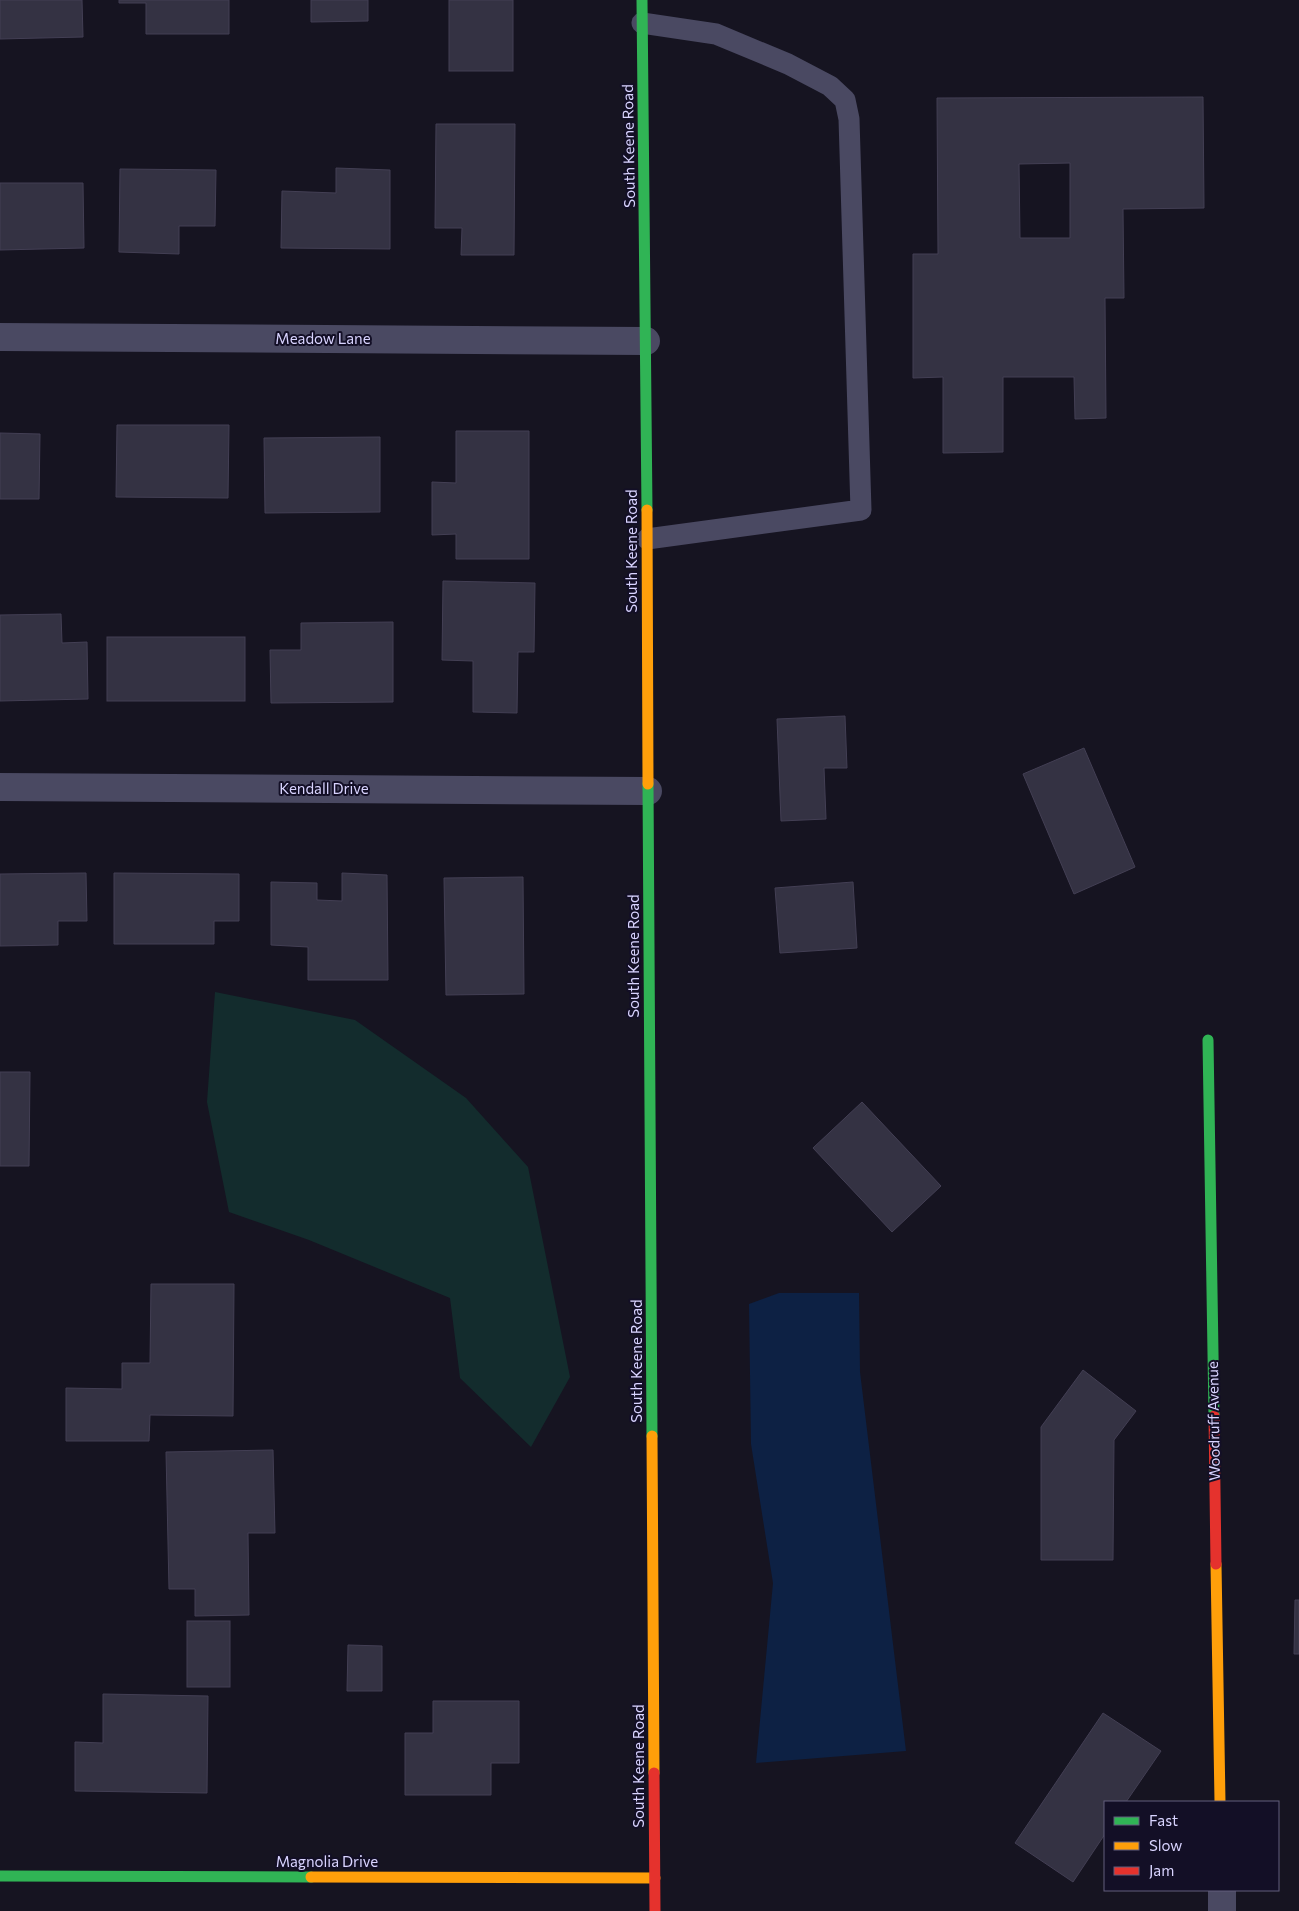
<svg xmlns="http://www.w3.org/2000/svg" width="1299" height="1911" viewBox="0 0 1299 1911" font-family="Commissioner,sans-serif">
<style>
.green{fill:#132c2d}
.water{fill:#0d2144}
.building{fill:#343243;stroke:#433f54;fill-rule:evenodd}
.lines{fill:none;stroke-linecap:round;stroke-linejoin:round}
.lane{stroke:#4a4962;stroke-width:21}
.street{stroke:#4a4962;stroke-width:28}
.fast{stroke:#30b455;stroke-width:11}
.slow{stroke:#ff9f0a;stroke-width:11}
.jam{stroke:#e5322d;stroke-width:11}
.labels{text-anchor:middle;stroke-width:4;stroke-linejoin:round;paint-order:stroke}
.street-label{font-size:15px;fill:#d9d4ff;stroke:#130f26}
</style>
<rect width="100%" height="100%" fill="#161421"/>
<path class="green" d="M215 992 355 1020 466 1098 528 1167 570 1377 531 1447 460 1378 450 1298 309 1240 229 1212 207 1102Z"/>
<path class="water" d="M779 1293H859L860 1372 906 1751 756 1763 773 1583 751 1444 749 1304Z"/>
<g class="building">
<path d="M0 0H82L83 37 0 39Z"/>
<path d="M119 0H229V34H146V3H119Z"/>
<path d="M311 0H368V21L311 22Z"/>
<rect x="449" y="0" width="64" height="71"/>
<path d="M1203 97 1204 208 1123 209 1124 298H1105L1106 418 1075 419 1074 377H1003V452L943 453V377L913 378V254H938L937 98ZM1070 163V238H1020L1019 164Z"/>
<path d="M436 124H515L514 255H461L462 228H435Z"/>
<path d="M336 168 390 170V249L281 248 282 191 336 193Z"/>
<path d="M120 169 216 170 215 226H179V254L119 252Z"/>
<path d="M0 183H83L84 248 0 250Z"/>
<path d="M117 425H229L228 498 116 497Z"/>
<path d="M456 431H529V559H456V534L432 535V482L456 483Z"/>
<path d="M0 433 40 434 39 499H0Z"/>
<path d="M380 437V512L265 513 264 438Z"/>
<path d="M443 581 535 583 534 652H518L517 713 473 712V661L442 660Z"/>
<path d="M61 614 62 643 87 642 88 699 0 701V615Z"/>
<path d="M393 622V702L271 703 270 650H301V623Z"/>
<rect x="107" y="637" width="138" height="64"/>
<path d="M845 716 847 768H824L826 819 781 821 777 719Z"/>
<path d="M1084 748 1135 867 1074 894 1023 774Z"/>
<path d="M86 873 87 921H58V945L0 946V874Z"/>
<path d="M114 873 239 874V921H214V944H114Z"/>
<path d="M342 873 387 875 388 980H308V947L271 945V882L317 883V900L342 901Z"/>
<path d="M523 877 524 994 446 995 444 878Z"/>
<path d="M853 882 857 948 780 953 775 888Z"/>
<path d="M0 1072H30L29 1166H0Z"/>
<path d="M862 1102 941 1186 892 1232 813 1148Z"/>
<path d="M151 1284H234L233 1416 150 1415 149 1441H66V1388L122 1389V1363H150Z"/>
<path d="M1083 1370 1136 1411 1114 1440 1113 1560H1041V1427Z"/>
<path d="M273 1450 275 1533H248L249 1615 195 1616V1589H169L166 1452Z"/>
<path d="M1295 1600H1299V1654H1294Z"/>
<rect x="187" y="1621" width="43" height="66"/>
<path d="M348 1645 382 1646V1691H347Z"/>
<path d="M103 1694 208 1696 207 1793 75 1791V1742L103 1743Z"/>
<path d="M433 1701H519V1763H491V1795H405V1733H433Z"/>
<path d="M1103 1713 1161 1751 1126 1802H1105V1834L1073 1882 1015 1843Z"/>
</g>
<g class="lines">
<path class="lane" d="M642 23 716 34 788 64 830 86 845 100 849 119 861 510 647 539"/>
<g class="street">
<path d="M0 337 646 341"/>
<path d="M0 787 648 791"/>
<path d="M1222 1890V1911"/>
</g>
<g class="fast">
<path d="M642 0 647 510"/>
<path d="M648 784 652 1436"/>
<path d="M1208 1040 1214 1416"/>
<path d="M0 1876 311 1877"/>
</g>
<g class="slow">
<path d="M647 510 648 784"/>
<path d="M652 1436 654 1773"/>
<path d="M1216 1564 1220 1802"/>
<path d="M311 1877 655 1878"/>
</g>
<g class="jam">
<path d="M1214 1416 1216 1564"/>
<path d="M654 1773 655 1911"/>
</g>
</g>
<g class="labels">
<g class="street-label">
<text transform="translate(629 146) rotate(-91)" y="5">South Keene Road</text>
<text x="323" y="344">Meadow Lane</text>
<text transform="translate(632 551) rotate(-90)" y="5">South Keene Road</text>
<text x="324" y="794">Kendall Drive</text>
<text transform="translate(634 956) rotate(-90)" y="5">South Keene Road</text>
<text transform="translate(637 1361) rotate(-90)" y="5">South Keene Road</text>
<text transform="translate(1214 1421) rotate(-91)" y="5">Woodruff Avenue</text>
<text transform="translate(639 1766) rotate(-90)" y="5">South Keene Road</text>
<text x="327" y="1867">Magnolia Drive</text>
</g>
</g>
<rect x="1104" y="1801" width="175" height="90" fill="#130f26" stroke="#625e7d"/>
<rect x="1114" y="1817" width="25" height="8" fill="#30b455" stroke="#625e7d"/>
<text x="1149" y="1826" font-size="15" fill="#d9d4ff">Fast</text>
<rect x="1114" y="1842" width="25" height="8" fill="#ff9f0a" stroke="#625e7d"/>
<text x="1149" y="1851" font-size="15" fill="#d9d4ff">Slow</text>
<rect x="1114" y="1867" width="25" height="8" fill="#e5322d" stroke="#625e7d"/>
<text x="1149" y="1876" font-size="15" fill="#d9d4ff">Jam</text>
</svg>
